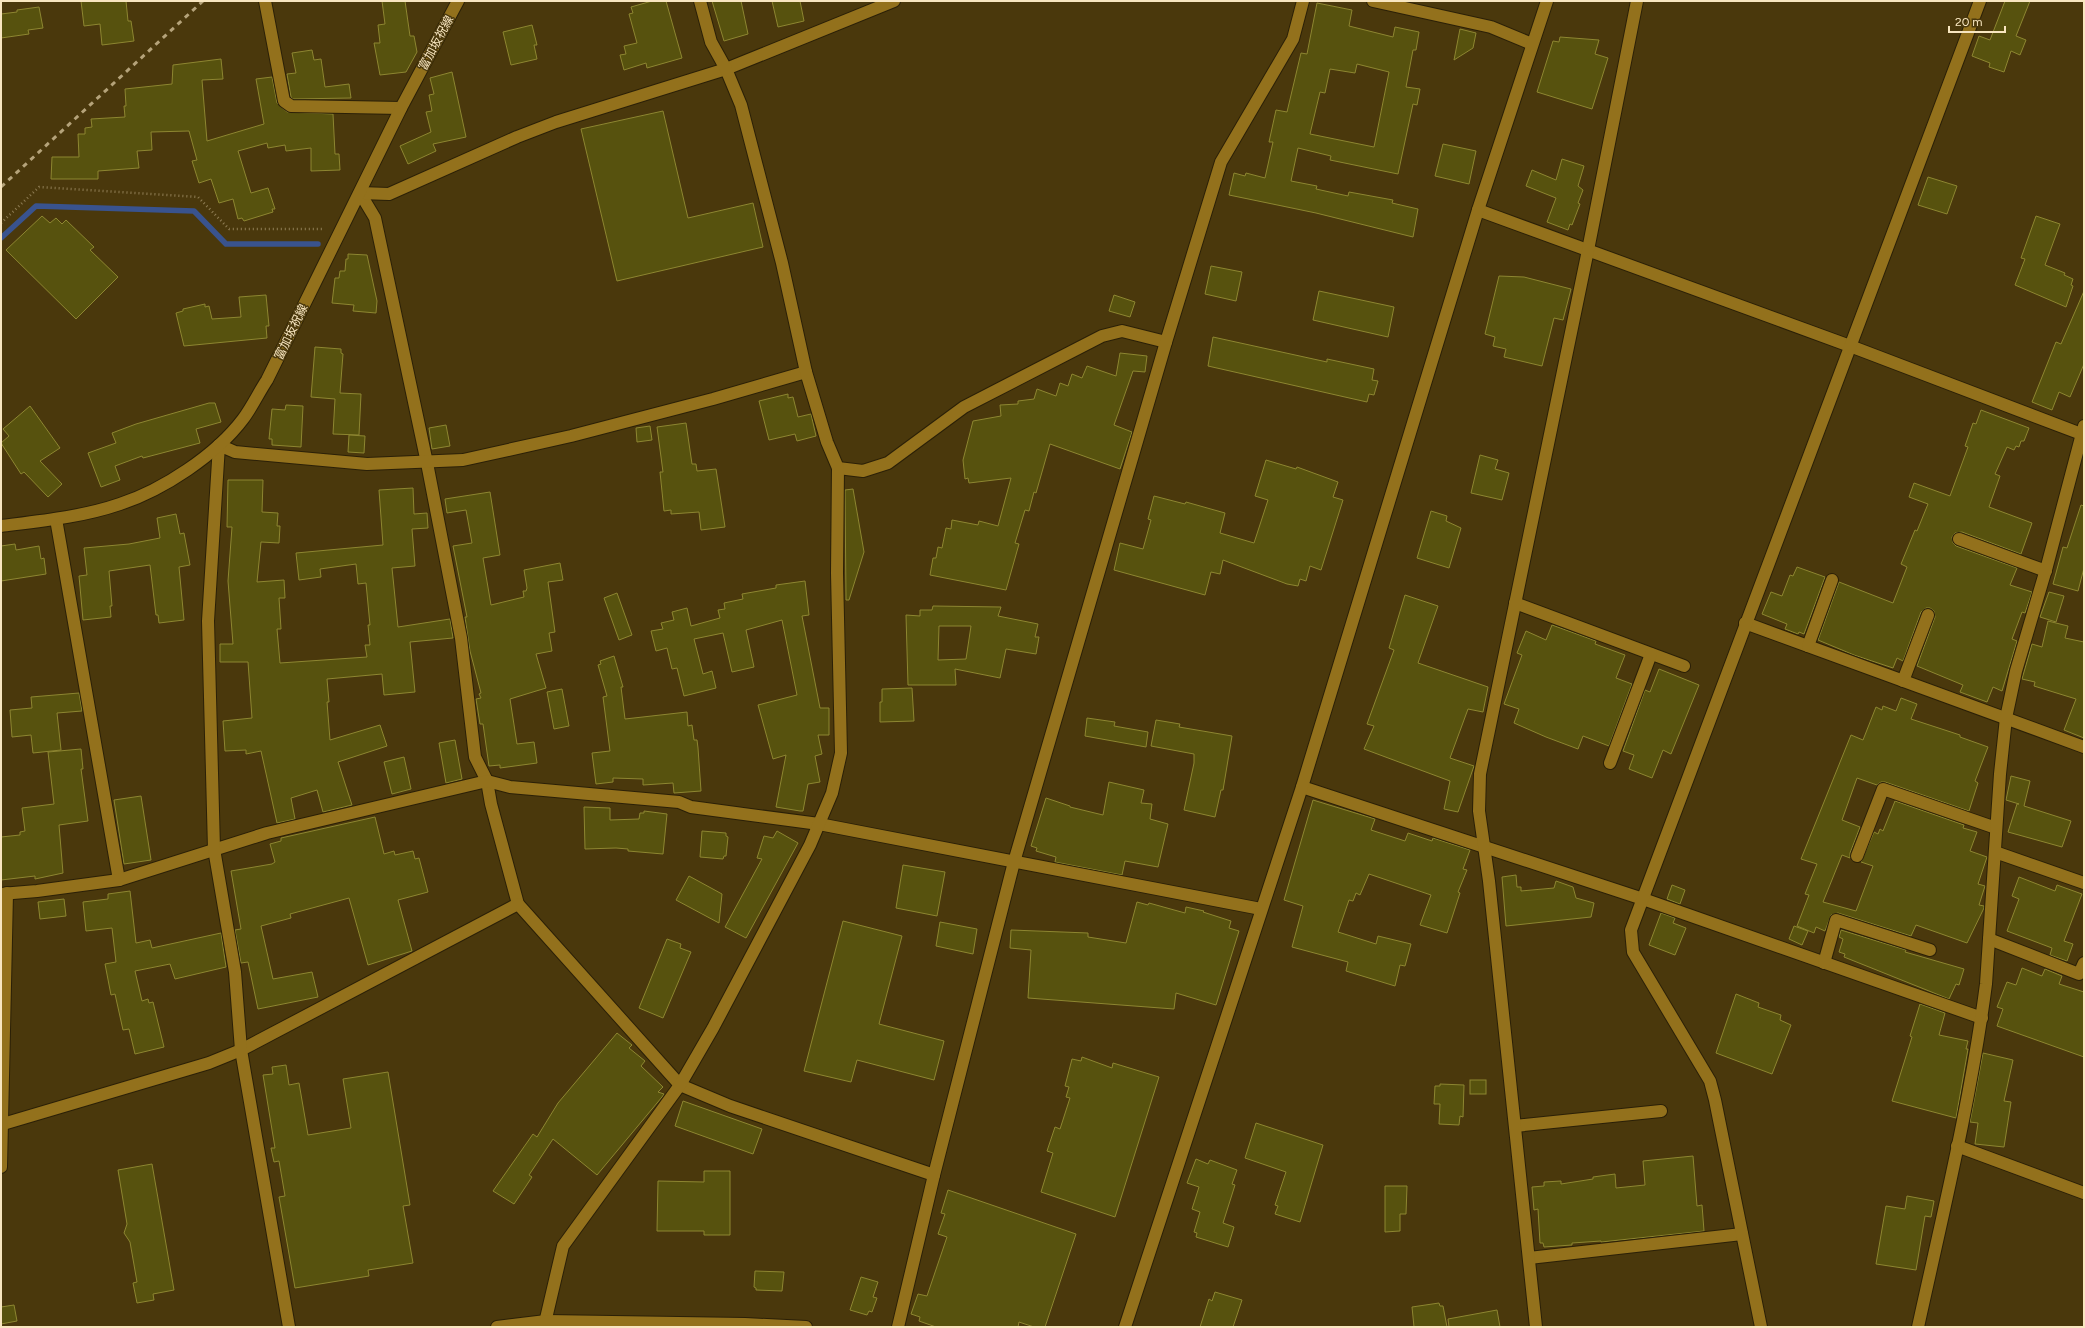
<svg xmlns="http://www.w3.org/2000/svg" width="2085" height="1328" viewBox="0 0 2085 1328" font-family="Figtree,'Noto Sans JP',sans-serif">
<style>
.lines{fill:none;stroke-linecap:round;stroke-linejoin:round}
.stream{stroke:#39538e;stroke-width:5.5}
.building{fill:#57520e;stroke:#8d8631;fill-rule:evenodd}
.street-casing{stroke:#2b2007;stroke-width:14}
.secondary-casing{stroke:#2b2007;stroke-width:14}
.path{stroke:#907e55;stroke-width:2.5;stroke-dasharray:1 3;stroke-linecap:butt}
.street{stroke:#93711c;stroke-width:12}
.secondary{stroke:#93711c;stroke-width:12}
.rail{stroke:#b5a37a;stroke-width:3;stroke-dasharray:5 5;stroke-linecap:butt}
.labels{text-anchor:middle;stroke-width:3;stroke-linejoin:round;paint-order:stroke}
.street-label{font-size:12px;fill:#f8e6c0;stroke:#4a380c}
</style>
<rect width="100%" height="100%" fill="#4a380c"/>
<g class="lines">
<path class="stream" d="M1 238 36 206 194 211 226 244H318"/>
</g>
<g class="building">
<path d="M81 1H126L128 21H131L134 41 102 45 100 24 84 26Z"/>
<path d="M382 1H405L410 36H414L417 52 406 72 380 75 374 43H380L378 25 385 24Z"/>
<path d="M652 1H666L682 58 647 68 646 63 624 70 620 55 626 54 624 46 637 43 629 14 633 13 631 7Z"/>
<path d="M712 1H741L748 34 724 41Z"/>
<path d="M772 1H800L804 21 778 27Z"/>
<path d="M2005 1H2030L2016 36 2026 40 2020 55 2011 51 2004 72 1989 67 1990 63 1972 56 1979 36 1990 40Z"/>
<path d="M1317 3 1352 10 1349 26 1393 37 1395 27 1419 32 1416 50H1413L1406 87 1420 89 1417 105 1413 104 1398 174 1330 160 1331 156 1298 148 1291 181 1317 186 1316 189 1348 196 1349 192 1393 200 1392 203 1418 209 1413 237 1316 213 1229 195 1234 173 1245 176 1246 173 1265 178 1273 142H1269L1276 110 1287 112 1301 53 1307 54ZM1357 64 1389 72 1374 147 1310 134 1320 92 1325 93 1330 69 1355 73Z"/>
<path d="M39 7 43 28 28 30 29 34 1 38V14L17 12V10Z"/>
<path d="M532 25 537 45H534L537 59 511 65 503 32Z"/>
<path d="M1460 29 1476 33 1473 48 1454 60Z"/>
<path d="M1560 37 1599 40 1595 54 1608 58 1592 109 1537 92 1553 41 1559 42Z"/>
<path d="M312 50 314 60 321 59 325 87 349 84 351 98 293 99 291 97 287 74 296 73 292 53Z"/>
<path d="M221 59 223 79 202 80 207 141 264 124 256 79 272 77 277 103 287 112 333 114 335 154H339L340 170 311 171V148L286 151 285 145 268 148 267 143 238 151 251 193 268 188 275 209H272L273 212 244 221 242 218 238 219 233 199 219 203 211 179 199 183 192 161 197 160 189 131 151 132 152 150 137 151 139 168 98 171V179H51L52 157H79L78 134H85V128L92 127 91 119 125 117 124 106H126L125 89 172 84 173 65Z"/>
<path d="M452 72 466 137 433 144 436 151 408 164 400 146 431 132 426 112 432 111 429 95 434 94 430 78Z"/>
<path d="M663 111 688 218 753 203 763 247 617 281 581 129Z"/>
<path d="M1443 144 1476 151 1469 184 1435 176Z"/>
<path d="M1562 159 1584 166 1578 186 1583 190 1578 203 1580 204 1572 225 1570 224 1568 230 1547 222 1556 198 1526 186 1532 170 1556 180Z"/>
<path d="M1928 177 1957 186 1947 214 1918 205Z"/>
<path d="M42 216 50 223 56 218 62 224 66 220 94 247 90 250 118 277 76 319 6 250Z"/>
<path d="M2036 216 2060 224 2045 265 2065 273 2064 275 2073 279 2071 285 2073 286 2066 307 2015 285 2025 259 2021 258Z"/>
<path d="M348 254 367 255 377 301 376 313 353 311 354 305 332 303 335 278H339L340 271H345L346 259H348Z"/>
<path d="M1211 266 1242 272 1236 301 1205 294Z"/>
<path d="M1499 276 1524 277 1571 289 1563 320 1554 318 1542 366 1504 357 1506 349 1493 346 1495 337 1485 334Z"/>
<path d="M1319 291 1394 307 1388 337 1313 320Z"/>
<path d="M2084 291V364L2070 397 2059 392 2052 410 2032 402 2056 342 2061 344Z"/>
<path d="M266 295 269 326H266L267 338 184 346 176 313 183 311V309L205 304V307L209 306 212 319 241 317 239 297Z"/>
<path d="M1114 295 1135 302 1130 317 1109 311Z"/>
<path d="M1213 337 1327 362V359L1374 369 1372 380 1378 381 1374 395 1369 394 1367 402 1208 366Z"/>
<path d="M315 347 341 349V353L343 354 340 393 361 394 359 435 333 434 335 399 311 397Z"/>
<path d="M1120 353 1147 356 1145 372 1133 371 1114 425 1132 432 1120 469 1050 444 1036 493 1034 492 1029 511 1025 510 1015 543 1019 544 1006 590 930 575 933 558H936L938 547 942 548 946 528 951 529 952 520 978 525 979 521 998 526 1011 478 969 483 968 478 965 479 963 460 973 421 1001 416 1000 405 1018 404V401L1034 399 1037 389 1056 396 1060 383 1068 386 1072 374 1082 378 1087 366 1116 376Z"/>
<path d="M788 394V398L793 397 798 417 811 414 816 436 797 441 795 434 769 440 759 401Z"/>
<path d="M209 403H215L221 422 196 429 200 443 143 458 142 456 115 466 120 480 101 487 88 453 116 443 112 433 136 424Z"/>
<path d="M286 405 303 406 301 447 272 445V439H269L272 409 285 410Z"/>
<path d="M30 406 60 448 40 461 62 484 48 497 24 472 21 474 1 443 9 436 3 429Z"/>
<path d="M1981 410 2029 428 2024 441H2021L2019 447 2016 446 2014 450 2007 447 1995 474 2000 476 1989 507 2032 523 2021 554 1962 532 1955 533 1952 537 1953 543 1956 546 2017 568 2010 585 2032 592 2025 613 2022 612 2012 639 2017 641 2002 691 1993 687 1987 702 1960 692 1963 685 1917 666 1935 617 1934 611 1930 608H1926L1921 612 1903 661 1897 658 1893 668 1854 655 1818 640 1839 582 1893 603 1907 567 1901 564 1915 530 1917 531 1928 504 1909 497 1914 483 1950 496 1968 447 1965 446 1973 423 1976 424Z"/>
<path d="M686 423 692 464H696L697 471 716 469 725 527 701 530 699 512 671 514V510L664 511 660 472H663L657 427Z"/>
<path d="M446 425 450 446 432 449 429 428Z"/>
<path d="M650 426 652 440 637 442 636 428Z"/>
<path d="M349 435 365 436 364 453 348 452Z"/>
<path d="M1480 455 1498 460 1495 469 1509 473 1502 500 1471 493Z"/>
<path d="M1266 460 1296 469 1297 467 1338 482 1333 497 1343 500 1321 570 1310 566 1306 581 1300 579 1298 586 1287 584 1223 560 1220 574 1211 572 1205 595 1114 570 1120 543 1143 549 1151 520 1148 519 1154 496 1185 504 1186 502 1225 513 1220 533 1254 543 1268 500 1255 496Z"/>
<path d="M228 480H263L262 512 278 513 277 526H280L279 543 261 542 257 582 284 580 285 598H279L281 629H277L280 663 367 657 365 645H370L368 625H370L366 583 358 584 356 564 320 569 321 577 299 580 296 553 383 545 379 490 413 488 414 514 427 513 428 528 412 529 415 566 392 568 398 627 450 619 453 638 410 642 415 692 384 695 382 674 327 679 329 702H327L330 740 380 725 387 746 338 762 352 805 323 812 317 790 291 798 295 819 277 823 261 751 246 754V750L225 751 223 721 252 718 248 662H220V644H233L228 581 232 527H227Z"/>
<path d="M853 489 864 552 849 600H846L845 490Z"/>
<path d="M490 492 500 555 483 558 491 605 524 597 523 591H526L527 588 524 570 560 563 563 580 548 582 555 632 549 633 552 651 536 654 546 688 510 699 517 744 534 742 537 763 500 768V765L489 766 483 724H480L476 699 481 698 479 694 481 693 470 651 465 617H467L453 546 472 543 466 510 447 513 445 499Z"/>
<path d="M2081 505 2084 506V568L2078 591 2053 584 2063 547 2067 548Z"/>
<path d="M1431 511 1447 516 1446 521 1461 528 1449 568 1417 558Z"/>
<path d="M176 514 180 534 184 533 190 565 179 567 184 620 159 623 158 615H156L150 565 109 571 112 606H110L111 617 83 620 79 576 87 575 84 548 129 544 160 538 157 518Z"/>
<path d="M15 544 16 550 39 546 41 559 44 558 46 574 1 581V546Z"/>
<path d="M1797 567 1825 577 1804 634 1799 632 1798 634 1785 629 1787 624 1762 614 1771 592 1782 596 1790 575 1793 576Z"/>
<path d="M805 581 809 615 802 616 820 708H829V735H818L822 754 815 756 820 782 808 784 803 811H800L776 807 786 755 773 759 758 705 797 695 782 620 746 630 754 667 732 672 723 633 694 639 703 674 712 671 716 688 684 696 677 668 672 669 667 648 656 651 651 631 663 629 661 623 674 620 672 612 687 608 691 626 720 618 718 610 725 609 724 603 743 599 742 594 776 588V585Z"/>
<path d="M2049 592 2064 596 2056 622 2040 617Z"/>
<path d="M617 593 632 635 619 640 604 598Z"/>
<path d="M1405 595 1438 606 1418 663 1488 687 1483 712 1468 709 1450 758 1474 766 1458 812 1444 809 1450 781 1364 749 1374 726 1367 724 1394 650 1389 648Z"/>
<path d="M933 606 1001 607 998 616 1038 624 1035 637H1039L1036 654 1006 649 1000 678 955 669 956 685H908L906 615 920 616V610H932ZM939 626H971L966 659 938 660Z"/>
<path d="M2048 621 2068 626 2065 638 2084 642V738L2064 730 2076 699 2034 686 2035 682 2022 679 2032 644 2042 647Z"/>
<path d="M1552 625 1596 641 1595 644 1625 655 1616 678 1632 684 1609 746 1583 736 1578 749 1546 737 1514 723 1519 709 1504 704 1522 655 1517 653 1526 631 1546 640Z"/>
<path d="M614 656 623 687H621L625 719 687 712 688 726 692 725 694 740H697L698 748 701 791 674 793 673 783 643 785V779L613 778V782L596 784 592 753 610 751 603 697 607 696 598 665 601 664 600 661Z"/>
<path d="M1659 669 1699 685 1671 754 1663 750 1652 778 1629 769 1634 755 1623 751 1645 690 1650 692Z"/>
<path d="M912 688 914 721 880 722V702H882V689Z"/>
<path d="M562 689 569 726 554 729 547 692Z"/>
<path d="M79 693 82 711 57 713 61 750 33 753 31 735 12 737 10 710 32 708 31 697Z"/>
<path d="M1901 698 1917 704 1911 719 1960 735V737L1988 747 1975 781 1978 783 1969 811 1885 782H1881L1877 785 1857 778 1842 820 1860 827 1850 853V858L1842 855 1823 902 1856 911 1873 866 1861 862 1874 832 1878 834 1880 829 1883 831 1895 801 1964 825 1963 828 1977 832 1970 851 1987 857 1978 884 1985 886 1979 905 1984 906V908L1967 943 1916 925 1911 936 1838 913 1831 915 1825 931 1816 927 1814 933 1797 926 1809 895 1805 894 1817 864 1801 859 1851 735 1863 740 1876 707 1882 710 1883 706 1896 711Z"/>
<path d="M1087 718 1115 722 1114 726 1148 732 1146 747 1085 736Z"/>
<path d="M1156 720 1180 724 1179 727 1232 736 1223 790H1221L1215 817 1184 810 1194 763V754L1151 746Z"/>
<path d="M455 740 462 779 446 783 439 743Z"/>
<path d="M81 749 83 769H81L88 821 59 825 63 873 35 879V876L1 880V837L20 835V832L25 831 22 808 54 804 48 752Z"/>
<path d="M404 757 411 789 392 794 384 762Z"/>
<path d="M2011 776 2030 781 2024 806 2071 821 2062 847 2008 832 2017 804H2019L2006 800Z"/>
<path d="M1109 782 1144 790 1141 803 1152 804 1150 819 1168 824 1158 867 1125 861 1122 875 1055 862 1056 857 1036 851 1037 848 1031 846 1046 798 1070 806V807L1103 815Z"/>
<path d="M141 796 151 860 124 864 114 800Z"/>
<path d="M1313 800 1375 819 1371 830 1405 841 1408 833 1432 841 1433 838 1470 850 1463 869 1467 870 1458 892 1460 893 1447 933 1420 925 1431 895 1369 874 1360 895 1356 893 1353 901 1349 900 1338 932 1376 944 1378 936 1411 944 1405 966 1400 965 1395 986 1346 971 1348 962 1292 947 1303 906 1284 900Z"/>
<path d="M584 807 610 808V820L639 819 640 813H644V811L667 814 663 854 628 851V849L616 848 585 849Z"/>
<path d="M375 817 384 854 394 851 395 855 413 851 415 859 419 858 428 892 398 900 412 951 368 965 349 898 290 914 291 918 261 926 273 979 312 972 318 997 258 1009 248 962 241 963 235 930 241 929 231 871 272 864 275 862 270 844 281 841V838Z"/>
<path d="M702 831 726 833V836L728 837 726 856H724L723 859 700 857Z"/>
<path d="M777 831 798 843 746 938 725 927 762 859 757 858 764 836 773 838Z"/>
<path d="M903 865 945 872 937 916 896 908Z"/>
<path d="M1516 875 1517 887H1521V891L1554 888 1556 881 1573 887 1576 898 1594 903 1591 917 1506 926 1502 877Z"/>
<path d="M689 876 722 894 719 923 676 900Z"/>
<path d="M2019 877 2055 891 2057 885 2082 894 2064 941 2073 944 2067 961 2050 955 2052 948 2007 931 2019 899 2012 896Z"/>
<path d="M1672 885 1685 890 1680 904 1667 899Z"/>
<path d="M130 891 136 943 150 940 152 948 221 933 226 967 175 979 170 964 135 971 142 1001 148 999 149 1003 153 1002 164 1047 135 1054 129 1029 123 1030 115 994 111 995 105 964 116 962 112 928 86 931 83 902 108 899V894Z"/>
<path d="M64 899 66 916 40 919 38 902Z"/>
<path d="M1137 902 1148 905 1149 903 1185 913 1186 907 1204 911 1203 912 1231 921 1229 928 1239 931 1216 1005 1176 993 1174 1009 1028 998 1031 950 1010 948 1011 930 1088 933V937L1126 943Z"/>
<path d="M1661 913 1675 918 1673 923 1686 928 1675 955 1649 945Z"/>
<path d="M843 921 902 936 879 1024 944 1041 934 1080 857 1060 851 1082 804 1071Z"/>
<path d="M940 922 977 929 973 954 936 946Z"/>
<path d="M1794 926 1808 931 1802 945 1789 939Z"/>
<path d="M1841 930 1906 950 1905 952 1964 969 1959 985 1956 984 1949 999 1844 957 1845 954 1839 952 1843 939 1839 937Z"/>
<path d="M667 939 681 944 680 948 691 952 663 1018 639 1008Z"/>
<path d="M2022 968 2042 976 2045 969 2062 976 2059 984 2084 992V1057L1997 1026 2003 1009 1997 1007 2007 982 2016 985Z"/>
<path d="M1736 994 1759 1003 1758 1007 1781 1015 1780 1020 1791 1025 1772 1074 1716 1053Z"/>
<path d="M1920 1004 1945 1013 1939 1035 1968 1041 1966 1049H1968L1956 1118 1892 1101 1912 1037 1910 1036Z"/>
<path d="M617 1033 632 1045 629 1048 645 1061 641 1066 663 1087 658 1092 664 1094 662 1097 597 1175 553 1139 529 1175 532 1177 514 1204 493 1191 533 1134 537 1137 558 1103Z"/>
<path d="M1983 1053 2013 1060 2004 1101 2011 1102 2004 1147 1975 1144 1978 1123 1970 1122Z"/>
<path d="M1082 1057 1112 1068 1113 1063 1159 1077 1115 1217 1041 1192 1053 1153 1047 1151 1055 1127 1060 1129 1070 1098 1066 1097 1069 1087 1065 1086 1072 1059 1081 1061Z"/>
<path d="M286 1065 289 1085 299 1083 308 1135 351 1128 343 1079 388 1072 410 1205 403 1206 413 1263 368 1270 369 1276 295 1288 279 1197 285 1196 279 1161 274 1162 271 1148H275L263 1075 273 1074 272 1067Z"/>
<rect x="1470" y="1080" width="16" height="14"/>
<path d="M1440 1084 1464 1085 1463 1117 1460 1116 1459 1125 1439 1124 1440 1104H1434L1435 1086H1440Z"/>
<path d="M683 1101 762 1129 753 1154 675 1126Z"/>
<path d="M1256 1123 1323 1145 1300 1222 1275 1214 1278 1206 1275 1205 1286 1172 1245 1158Z"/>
<path d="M1693 1156 1697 1206 1702 1205 1704 1231 1601 1242V1241L1572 1243V1245L1544 1247 1543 1243H1540L1538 1209 1534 1210 1532 1187 1544 1186V1182L1561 1181V1184L1593 1179V1177L1615 1174 1616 1188 1645 1185 1643 1161Z"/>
<path d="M1196 1159 1208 1164 1210 1160 1237 1170 1232 1184 1235 1185 1223 1223 1234 1227 1228 1247 1196 1237 1197 1233 1194 1232 1200 1212 1192 1209 1199 1187 1187 1183Z"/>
<path d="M152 1164 174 1290 153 1294 154 1300 137 1303 133 1283 137 1282 130 1242 124 1233 127 1224 118 1170Z"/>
<path d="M704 1171H730V1235H704V1231H657L658 1181 704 1182Z"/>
<path d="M1385 1186H1407L1406 1214H1400V1231L1385 1232Z"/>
<path d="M948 1190 1076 1234 1045 1327H1034L1019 1322 1018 1327H936L919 1321 920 1317 911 1314 918 1294 927 1296 947 1237 938 1234 945 1214 941 1213Z"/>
<path d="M1907 1196 1934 1201 1931 1217 1925 1216 1916 1270 1876 1264 1886 1206 1905 1209Z"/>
<path d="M755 1271 784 1272 782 1291 756 1290V1288L754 1287Z"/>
<path d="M861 1277 878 1282 873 1297 877 1298 872 1312 869 1311 867 1315 850 1310Z"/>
<path d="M1215 1292 1242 1300 1233 1327H1200L1209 1299 1212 1301Z"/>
<path d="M1439 1303 1440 1306H1443L1447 1327H1414L1412 1307Z"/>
<path d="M14 1305 17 1321 1 1324V1307Z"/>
<path d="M1497 1310 1500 1327H1449L1448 1319Z"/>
</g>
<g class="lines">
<g class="street-casing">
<g id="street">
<path d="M265 1 284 101 291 106 401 108"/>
<path d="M1373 1 1491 27 1532 44"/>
<path d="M360 193 375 218 427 463 461 638 475 757 487 781 491 804 518 904 680 1085 730 1106 934 1175"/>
<path d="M360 193 389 194 517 137 556 122 726 69 894 1"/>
<path d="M1478 210 1850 346 2084 435"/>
<path d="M838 468 863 471 888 463 964 407 1102 336 1122 331 1166 342"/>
<path d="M56 519 119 880"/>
<path d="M1959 539 2046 571"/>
<path d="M1515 603 1684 666"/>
<path d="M1745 623 2084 747"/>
<path d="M1808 646 1832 580"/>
<path d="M1903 681 1928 615"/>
<path d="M1610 763 1651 654"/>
<path d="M1302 787 1643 899 1982 1018"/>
<path d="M1995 852 2084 883"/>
<path d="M1857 856 1883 789 1996 828"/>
<path d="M1 894 37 891 119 880 267 833 487 781 510 787 679 802 691 807 819 824 1261 909"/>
<path d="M1989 939 2079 974 2084 963"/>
<path d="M1824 963 1836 920 1930 950"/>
<path d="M3 1124 209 1063 241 1050 518 904"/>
<path d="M1515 1126 1661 1111"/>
<path d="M1957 1146 2084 1193"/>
<path d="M1 1167 7 893"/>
<path d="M1529 1258 1742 1234"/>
<path d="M289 1327 241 1050 235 972 214 849 208 621 219 445 235 452 367 464 463 460 571 436 713 399 806 372"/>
<path d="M544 1327 563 1246 680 1085 713 1028 810 845 832 793 841 753 837 573 838 468 827 442 806 372 782 263 741 105 726 69 711 42 700 1"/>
<path d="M898 1327 934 1175 1014 862 1166 342 1221 162 1293 39 1303 1"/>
<path d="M1536 1327 1489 881 1479 811 1480 774 1588 250 1637 1"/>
<path d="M1761 1327 1715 1100 1710 1081 1633 952 1631 930 1980 1"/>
<path d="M1918 1327C1943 1213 1971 1099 1986 984L2000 774 2006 718 2016 671 2047 566 2084 426"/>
</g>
</g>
<g class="secondary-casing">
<g id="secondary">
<path d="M1 526C41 521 82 517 120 504 163 490 216 455 243 419 252 407 259 392 267 380L401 108 458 1"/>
<path d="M497 1327 546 1321 745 1324 806 1327"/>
<path d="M1125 1327 1302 787 1478 210 1547 1"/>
</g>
</g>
<path class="path" d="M1 223 39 187 198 197 229 229H324"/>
<use href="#street" class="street"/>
<use href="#secondary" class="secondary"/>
<path class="rail" d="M1 187 203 1"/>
</g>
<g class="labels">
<g class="street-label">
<text transform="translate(436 43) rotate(-62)" y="4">富加坂祝線</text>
<text transform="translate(291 332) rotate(-64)" y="4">富加坂祝線</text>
</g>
</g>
<rect width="2085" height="1328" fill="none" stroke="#f8e6c0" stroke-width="4"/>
<path d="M1949 26v6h56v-6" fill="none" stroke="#f8e6c0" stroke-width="2"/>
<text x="1955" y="26" font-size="12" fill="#f8e6c0" stroke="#4a380c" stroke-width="3" paint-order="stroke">20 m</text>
</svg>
